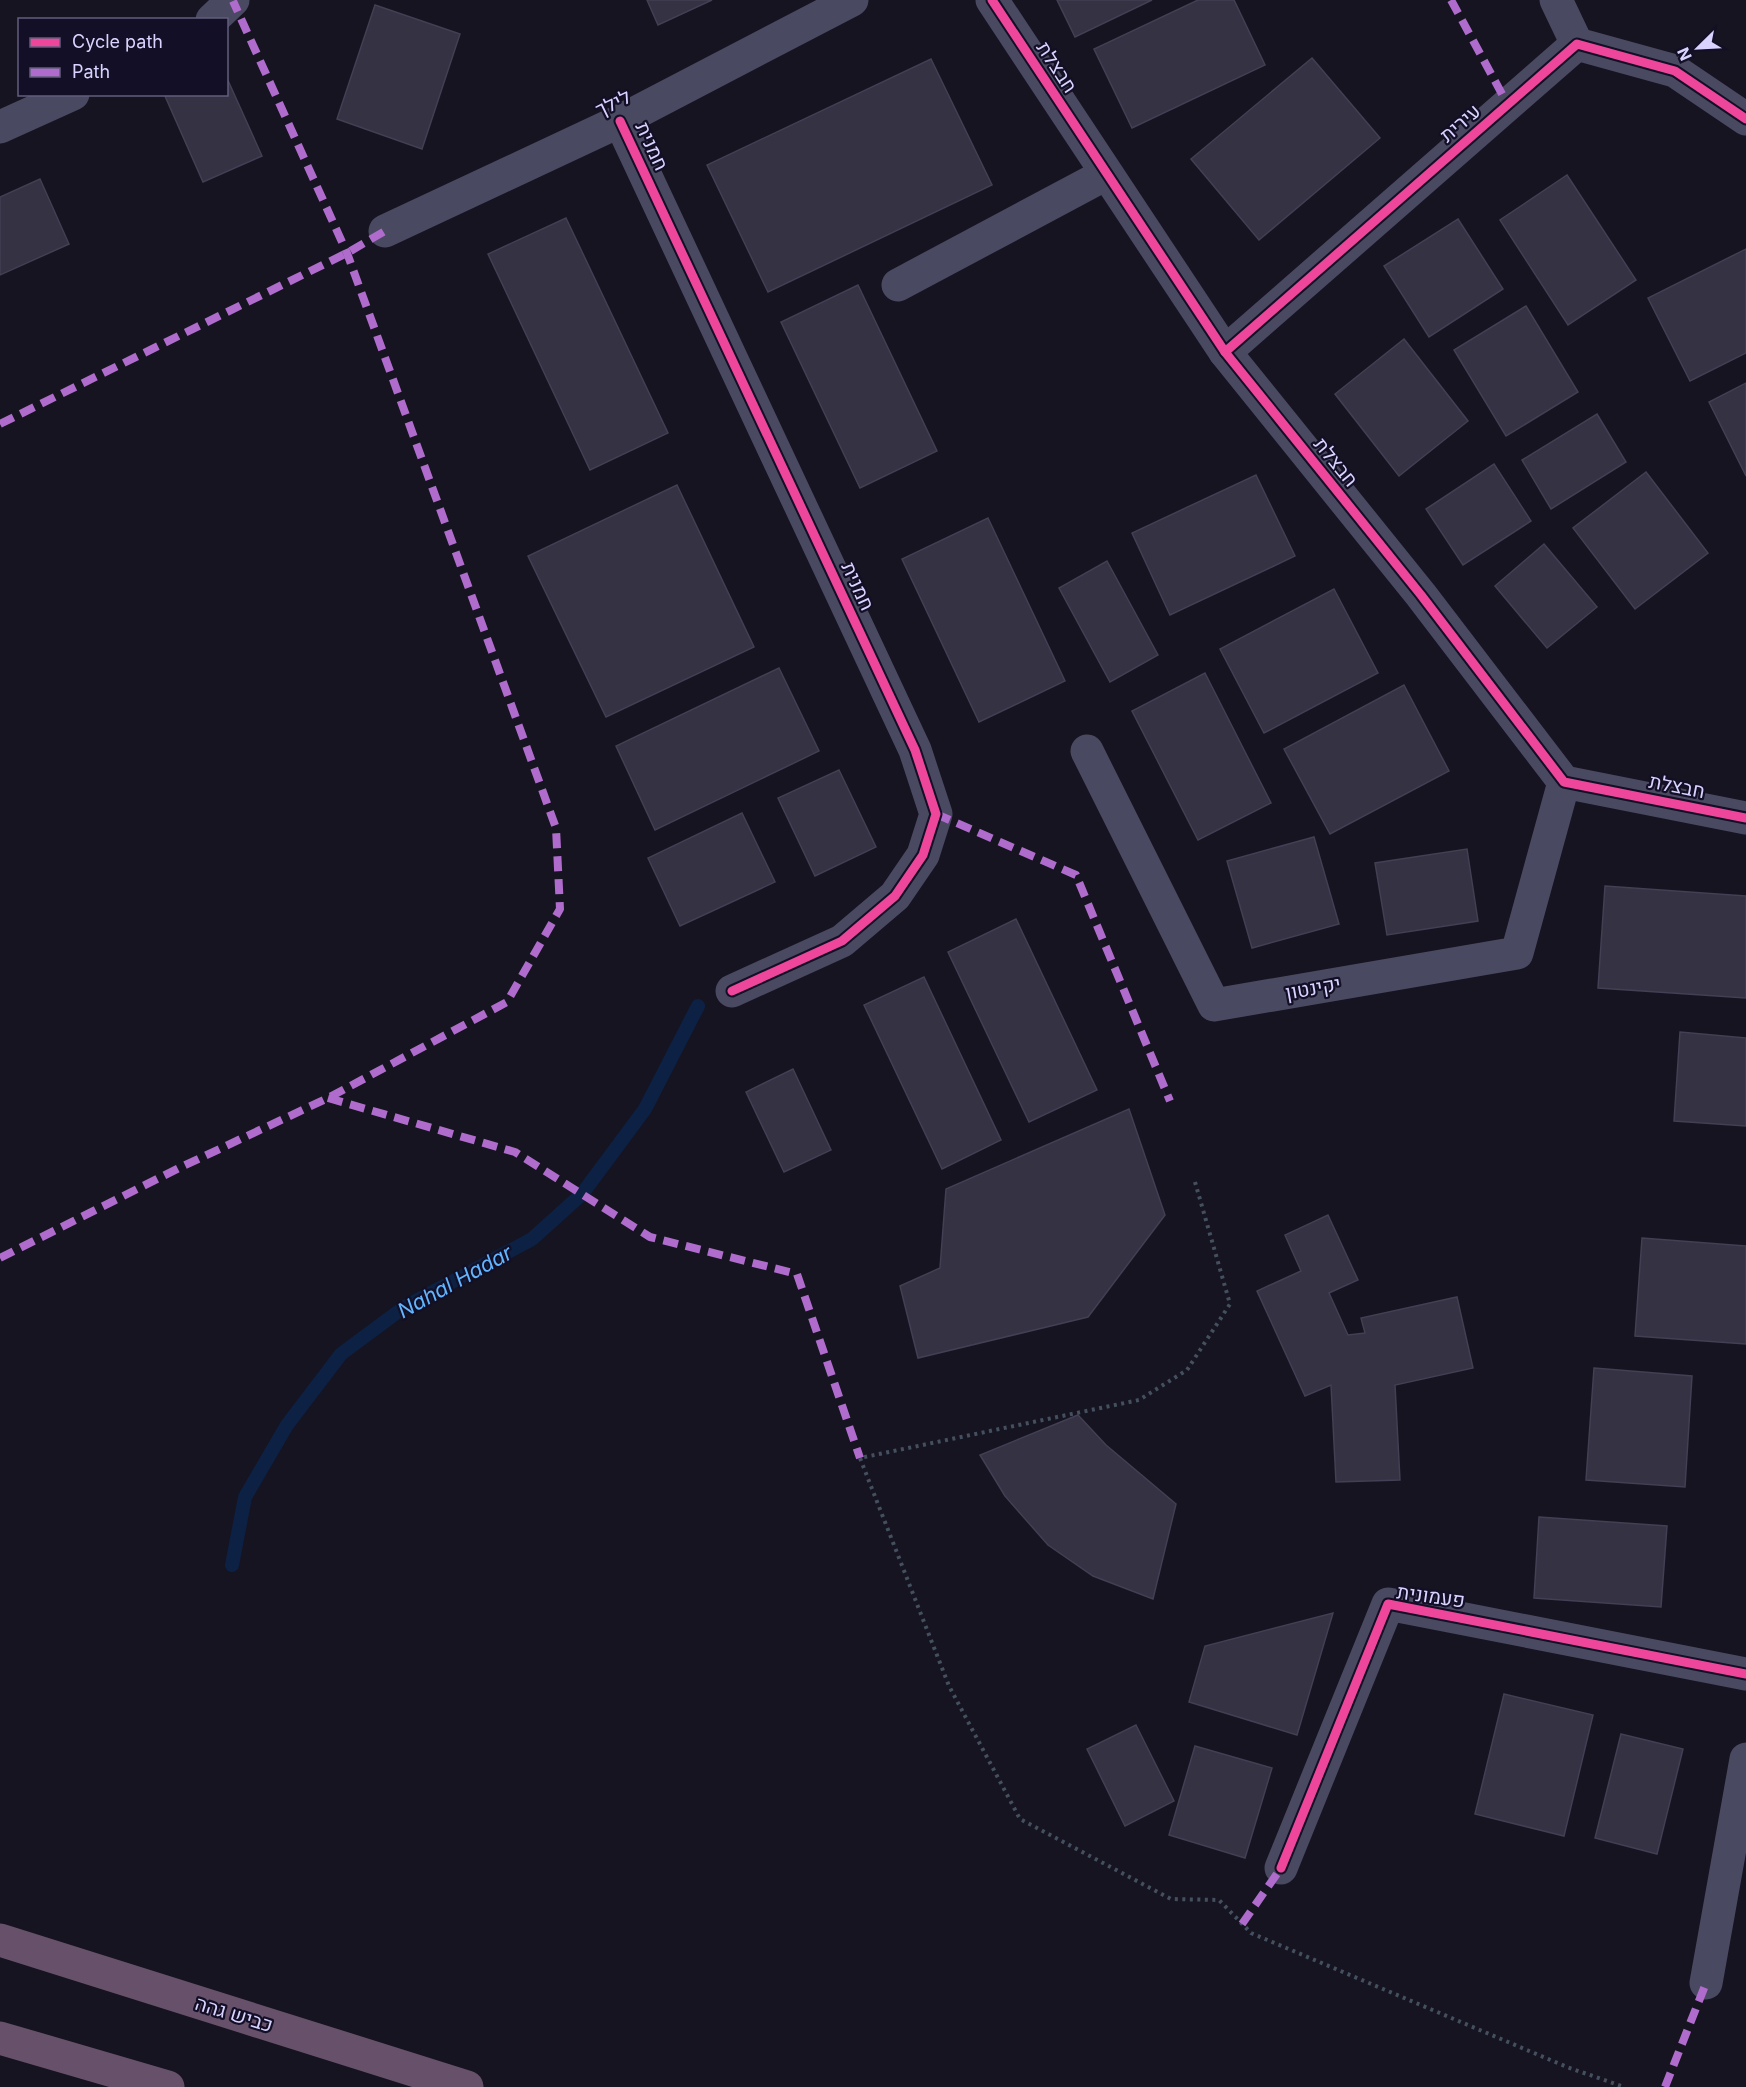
<svg xmlns="http://www.w3.org/2000/svg" width="1746" height="2087" viewBox="0 0 1746 2087" font-family="Inter,Heebo,sans-serif">
<style>
.lines{fill:none;stroke-linecap:round;stroke-linejoin:round}
.stream{stroke:#0d2144;stroke-width:14}
.building{fill:#343243;stroke:#433f54;stroke-width:1.5}
.path{stroke:#44505f;stroke-width:4;stroke-dasharray:3 4.5;stroke-linecap:butt}
.street{stroke:#4a4962;stroke-width:33}
.highway{stroke:#67516a;stroke-width:33}
.quiet{stroke:#b06ccc;stroke-width:8;stroke-dasharray:15 8;stroke-linecap:butt}
.cycleway-casing{stroke:#130f26;stroke-width:13}
.cycleway{stroke:#ed469a;stroke-width:9}
.labels{text-anchor:middle;stroke-width:4.5;stroke-linejoin:round;paint-order:stroke}
.street-label{font-size:20px;fill:#d9d4ff;stroke:#130f26}
.water-label{font-size:21px;font-style:italic;fill:#62b6ff;stroke:#130f26}
</style>
<rect width="100%" height="100%" fill="#161421"/>
<g class="lines">
<path class="stream" d="M232 1565 245 1497 287 1425 341 1354 403 1308 532 1239 582 1194 645 1109 698 1006"/>
</g>
<g class="building">
<path d="M647 0H712L658 25Z"/>
<path d="M1057 0H1152L1075 37Z"/>
<path d="M1198 0H1234L1265 65 1132 128 1094 49Z"/>
<path d="M375 5 460 34 422 149 337 119Z"/>
<path d="M1312 58 1380 138 1259 240 1191 159Z"/>
<path d="M931 59 992 185 768 292 707 165Z"/>
<path d="M226 76 262 156 203 182 165 96 169 94H226Z"/>
<path d="M1567 175 1636 280 1568 325 1500 220Z"/>
<path d="M40 179 69 244 0 275V197Z"/>
<path d="M566 218 668 433 590 470 488 254Z"/>
<path d="M1458 219 1503 289 1429 337 1384 266Z"/>
<path d="M1746 249V353L1690 381 1648 298Z"/>
<path d="M858 285 937 451 860 488 781 322Z"/>
<path d="M1526 306 1578 392 1506 436 1454 350Z"/>
<path d="M1404 339 1468 421 1399 476 1335 394Z"/>
<path d="M1746 383V476L1709 402Z"/>
<path d="M1597 414 1626 462 1551 509 1522 460Z"/>
<path d="M1494 464 1531 521 1463 565 1426 509Z"/>
<path d="M1646 472 1708 553 1635 609 1573 528Z"/>
<path d="M1256 475 1295 556 1170 615 1132 533Z"/>
<path d="M677 485 754 647 606 717 528 556Z"/>
<path d="M988 518 1065 681 979 722 902 559Z"/>
<path d="M1544 544 1597 607 1547 648 1495 586Z"/>
<path d="M1107 561 1158 655 1110 682 1059 588Z"/>
<path d="M1334 589 1378 673 1264 733 1220 649Z"/>
<path d="M779 668 819 751 655 830 616 746Z"/>
<path d="M1205 673 1271 803 1198 840 1132 711Z"/>
<path d="M1404 685 1449 771 1330 834 1284 749Z"/>
<path d="M839 770 876 847 815 876 778 798Z"/>
<path d="M742 813 775 882 680 926 648 858Z"/>
<path d="M1314 837 1339 924 1252 948 1227 861Z"/>
<path d="M1467 849 1478 921 1387 935 1375 863Z"/>
<path d="M1605 886 1746 896V998L1598 988Z"/>
<path d="M1016 919 1097 1090 1029 1122 948 952Z"/>
<path d="M924 977 1001 1140 942 1169 864 1005Z"/>
<path d="M1680 1032 1746 1038V1126L1674 1121Z"/>
<path d="M793 1069 831 1150 784 1172 746 1092Z"/>
<path d="M1129 1109 1165 1215 1088 1317 918 1358 900 1286 940 1268 946 1189Z"/>
<path d="M1328 1215 1358 1280 1329 1293 1348 1335 1365 1333 1361 1318 1457 1297 1473 1368 1395 1385 1400 1480 1336 1482 1331 1385 1305 1396 1257 1291 1301 1271 1285 1235Z"/>
<path d="M1642 1238 1746 1246V1344L1635 1336Z"/>
<path d="M1594 1368 1692 1376 1685 1487 1586 1480Z"/>
<path d="M1078 1415 1106 1445 1176 1504 1153 1599 1093 1576 1048 1545 1005 1496 980 1455Z"/>
<path d="M1539 1517 1667 1526 1661 1607 1534 1598Z"/>
<path d="M1333 1613 1297 1735 1189 1702 1205 1646Z"/>
<path d="M1504 1694 1593 1715 1564 1836 1475 1814Z"/>
<path d="M1136 1725 1174 1801 1125 1826 1087 1749Z"/>
<path d="M1621 1734 1683 1749 1657 1854 1595 1838Z"/>
<path d="M1195 1746 1272 1768 1245 1858 1169 1835Z"/>
</g>
<g class="lines">
<path class="path" d="M1195 1182 1230 1304 1187 1370 1139 1400 860 1458 949 1686 1020 1819 1171 1899 1219 1900 1251 1933 1567 2067 1624 2087"/>
<g class="street">
<path d="M992 0 1225 352 1421 595 1564 782 1746 818"/>
<path d="M1556 0 1577 44"/>
<path d="M212 20 233 0"/>
<path d="M620 121 915 750 936 814 923 855 895 896 842 941 732 991"/>
<path d="M0 127 73 94"/>
<path d="M385 231 620 121 852 0"/>
<path d="M898 285 1106 174"/>
<path d="M1225 352 1577 44 1675 71 1746 119"/>
<path d="M1087 751 1214 1005 1517 953 1564 782"/>
<path d="M1281 1868 1388 1604 1746 1674"/>
<path d="M1706 1983 1746 1759"/>
</g>
<g class="highway">
<path d="M0 1940 467 2087"/>
<path d="M0 2038 168 2087"/>
</g>
<g class="quiet">
<path d="M1451 0 1508 105"/>
<path d="M0 424 347 253 385 231"/>
<path d="M936 814 1076 875 1170 1101"/>
<path d="M328 1098 515 1152 650 1237 797 1274 860 1458"/>
<path d="M0 1258 179 1168 328 1098 507 1002 560 909 556 828 347 253 233 1"/>
<path d="M1242 1924 1281 1868"/>
<path d="M1665 2087 1706 1983"/>
</g>
<g class="cycleway-casing">
<g id="cycleway">
<path d="M992 0 1225 352 1421 595 1564 782 1746 818"/>
<path d="M620 121 915 750 936 814 923 855 895 896 842 941 732 991"/>
<path d="M1225 352 1577 44 1675 71 1746 119"/>
<path d="M1281 1868 1388 1604 1746 1674"/>
</g>
</g>
<use href="#cycleway" class="cycleway"/>
</g>
<g class="labels">
<g class="street-label">
<text transform="translate(1057 67) rotate(57)" y="7">חבצלת</text>
<text transform="translate(613 103) rotate(-26)" y="7">לילך</text>
<text transform="translate(1460 123) rotate(-41)" y="7">עירית</text>
<text transform="translate(652 146) rotate(65)" y="7">חמנית</text>
<text transform="translate(1336 462) rotate(51)" y="7">חבצלת</text>
<text transform="translate(858 586) rotate(65)" y="7">חמנית</text>
<text transform="translate(1677 786) rotate(11)" y="7">חבצלת</text>
<text transform="translate(1313 988) rotate(-10)" y="7">יקינטון</text>
<text transform="translate(1431 1596) rotate(8)" y="7">פעמונית</text>
<text transform="translate(234 2014) rotate(17)" y="7">כביש גהה</text>
</g>
<g class="water-label">
<text transform="translate(455 1282) rotate(-29)" y="7">Nahal Hadar</text>
</g>
</g>
<rect x="18" y="18" width="210" height="78" fill="#130f26" stroke="#625e7d" stroke-width="1.5"/>
<rect x="30" y="38" width="30" height="9" fill="#ed469a" stroke="#625e7d" stroke-width="1.5"/>
<text x="72" y="48" font-size="18" fill="#d9d4ff">Cycle path</text>
<rect x="30" y="68" width="30" height="9" fill="#b06ccc" stroke="#625e7d" stroke-width="1.5"/>
<text x="72" y="78" font-size="18" fill="#d9d4ff">Path</text>
<g transform="translate(1698 48) rotate(246)" stroke="#130f26" stroke-width="4.5" paint-order="stroke">
<path d="M0-4.5L10 22L0 15L-10 22Z" fill="#d9d4ff"/>
<text y="-9" font-size="16" font-weight="bold" text-anchor="middle" fill="#d9d4ff">N</text>
</g>
</svg>
